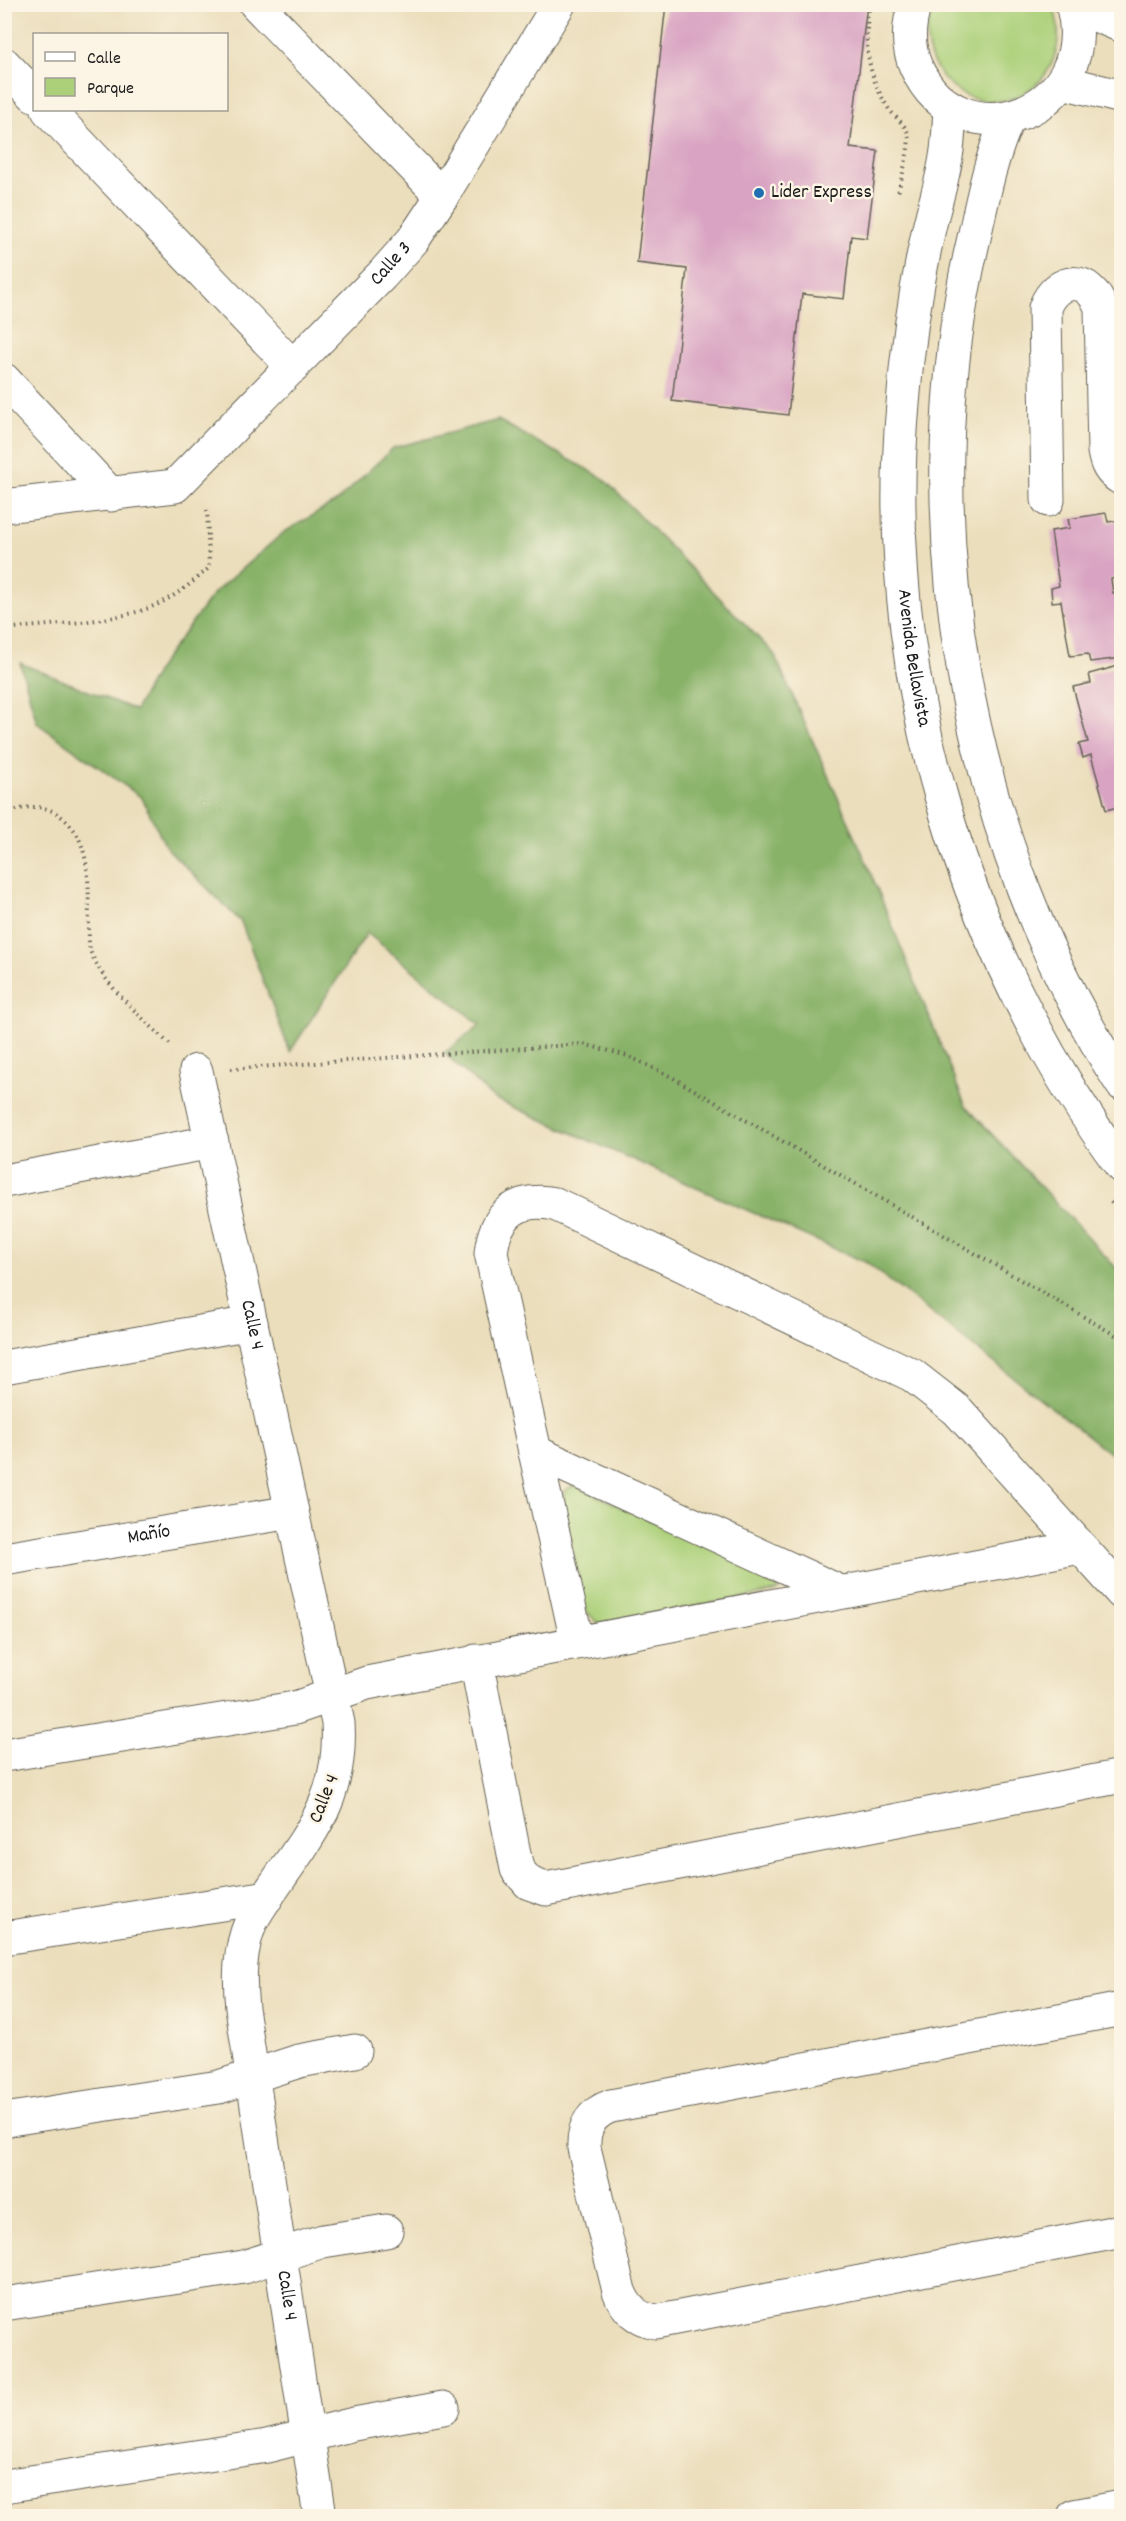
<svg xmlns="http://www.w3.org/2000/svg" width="1126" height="2521" font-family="Dekko,sans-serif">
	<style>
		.green { fill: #acd079; stroke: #64764a; stroke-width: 1.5 }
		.forest { fill: #89b269; stroke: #526742; stroke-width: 1.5 }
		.building { fill: #d9a4c3 }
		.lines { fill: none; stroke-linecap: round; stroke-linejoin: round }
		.minor-casing { stroke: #646054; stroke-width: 35 }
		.path { stroke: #646054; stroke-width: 4; stroke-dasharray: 1.5 4.5; stroke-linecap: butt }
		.minor { stroke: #fff; stroke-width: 33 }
		.poi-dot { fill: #1f6fb2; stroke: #fcf5e5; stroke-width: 2 }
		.labels { text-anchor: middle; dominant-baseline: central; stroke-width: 5; stroke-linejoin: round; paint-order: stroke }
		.poi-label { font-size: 20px; fill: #1c1c1c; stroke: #fcf5e5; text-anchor: start }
		.street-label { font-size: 20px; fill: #1c1c1c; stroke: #fcf5e5 }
	</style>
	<rect width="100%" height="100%" fill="#fcf5e5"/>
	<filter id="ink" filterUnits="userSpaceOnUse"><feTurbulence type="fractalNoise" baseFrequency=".0167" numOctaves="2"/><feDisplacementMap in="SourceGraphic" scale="12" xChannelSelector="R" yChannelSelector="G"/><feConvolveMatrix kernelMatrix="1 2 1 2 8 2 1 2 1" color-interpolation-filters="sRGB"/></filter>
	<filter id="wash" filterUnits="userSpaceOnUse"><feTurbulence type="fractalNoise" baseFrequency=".008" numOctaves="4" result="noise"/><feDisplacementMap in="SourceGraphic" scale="24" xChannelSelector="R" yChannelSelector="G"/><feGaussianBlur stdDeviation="1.35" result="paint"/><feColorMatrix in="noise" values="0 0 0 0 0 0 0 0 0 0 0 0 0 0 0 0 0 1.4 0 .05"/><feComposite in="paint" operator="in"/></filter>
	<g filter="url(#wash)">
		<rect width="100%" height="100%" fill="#ebdebc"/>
		<g class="green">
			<path d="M 934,5 L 1053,5 C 1083,93 972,139 933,62 C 924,43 926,23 934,5 Z"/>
			<path d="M 574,1485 L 776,1578 L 779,1584 L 778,1591 L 599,1624 L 585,1610 L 562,1501 L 565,1491 Z"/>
		</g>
		<path class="forest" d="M 498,420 L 603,478 L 774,654 L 866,861 L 965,1105 L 1121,1273 L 1121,1462 L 867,1263 L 493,1098 L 444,1053 L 480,1025 L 367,933 L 290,1052 L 241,922 L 166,847 L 142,798 L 37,723 L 20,663 L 135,710 L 161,664 L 214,593 L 284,532 L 336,502 L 393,448 Z"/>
		<g id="blocks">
			<g class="building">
				<path d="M 666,4 L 867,4 L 850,148 L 878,151 L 867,238 L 851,236 L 844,299 L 802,294 L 788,415 L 672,401 L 687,269 L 637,263 Z"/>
				<path d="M 1106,513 L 1108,522 L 1122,520 L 1122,577 L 1111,579 L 1113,593 L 1122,592 L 1122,658 L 1090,662 L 1088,654 L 1070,656 L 1061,601 L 1052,602 L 1051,588 L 1059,586 L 1051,531 L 1070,528 L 1068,519 Z"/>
				<path d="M 1122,665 L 1122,806 L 1106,810 L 1091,755 L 1083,758 L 1079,744 L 1088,742 L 1073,687 L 1091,683 L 1089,674 Z"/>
			</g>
		</g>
	</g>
	<g filter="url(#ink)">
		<use href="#blocks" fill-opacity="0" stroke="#646054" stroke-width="1.5"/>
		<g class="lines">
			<defs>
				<g id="minor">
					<path d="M 256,4 L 442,196"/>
					<path d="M 915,4 C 908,25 907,47 916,67 C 960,165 1103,111 1072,4"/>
					<path d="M 1072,5 L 1122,26"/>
					<path d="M 4,64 L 34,95"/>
					<path d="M 1063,82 L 1122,97"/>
					<path id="s1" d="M 950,107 C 949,123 949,140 946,157 C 942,184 932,211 927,238 C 915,293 907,349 903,404 C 879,675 962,948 1122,1167"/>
					<path d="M 48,110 L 293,367"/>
					<path d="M 1009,117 C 991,155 983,197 974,238 C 907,517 966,843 1122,1084"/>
					<path d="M 4,380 L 111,495"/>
					<path d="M 1048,500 L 1045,308 C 1057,276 1090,275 1101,308 L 1104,451 C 1106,464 1110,472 1122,479"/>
					<path id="s2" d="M 4,506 L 175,486 L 382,275 L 413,240 L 442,196 L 559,4"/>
					<path id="s3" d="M 196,1071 L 338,1723 C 342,1789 318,1824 281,1876 C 271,1891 259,1906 251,1922 C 239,1950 239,1979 242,2008 L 320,2516"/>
					<path d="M 4,1181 L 212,1142"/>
					<path d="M 4,1367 L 251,1323"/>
					<path d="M 535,1452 L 838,1591"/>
					<path id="s4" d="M 4,1559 L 292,1512"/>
					<path d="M 577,1641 L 491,1253 C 495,1215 517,1196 555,1204 L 912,1375 L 957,1410 L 1122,1593"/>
					<path d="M 476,1661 L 517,1869 L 529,1883 L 546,1889 L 1122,1776"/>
					<path d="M 4,1755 L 295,1708 L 367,1683 L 1080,1547"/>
					<path d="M 4,1938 L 267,1897"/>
					<path d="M 1122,2009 L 611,2106 C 591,2113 583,2127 584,2148 L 619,2291 C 626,2309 636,2318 655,2322 L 1122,2231"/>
					<path d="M 4,2120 L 219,2087 L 299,2061 L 355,2051"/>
					<path d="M 4,2304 L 244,2267 L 323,2241 L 386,2231"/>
					<path d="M 4,2486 L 267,2446 L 354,2424 L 443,2408"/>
					<path d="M 1074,2516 L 1122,2507"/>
				</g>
			</defs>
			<use href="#minor" class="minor-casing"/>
			<g class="path">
				<path d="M 870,4 C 863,41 867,74 887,106 C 892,115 903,122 907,131 C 913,143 900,180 898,194"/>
				<path d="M 4,629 C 49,624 116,623 156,605 C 176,596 192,583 209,568 L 207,506"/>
				<path d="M 4,814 C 27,806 43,802 63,818 C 93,842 88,891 89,925 C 89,934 88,944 91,953 C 106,989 144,1018 171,1046"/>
				<path d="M 231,1069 L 583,1044 L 628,1056 L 672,1077 L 1122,1339"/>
				<path d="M 1111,1202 L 1122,1216"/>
			</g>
			<use href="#minor" class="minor"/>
		</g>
	</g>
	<circle class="poi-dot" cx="759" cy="193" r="6"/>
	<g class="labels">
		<g class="poi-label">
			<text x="771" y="193">Lider Express</text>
		</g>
		<g class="street-label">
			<text stroke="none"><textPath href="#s2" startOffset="482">Calle 3</textPath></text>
			<text stroke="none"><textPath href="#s1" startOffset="556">Avenida Bellavista</textPath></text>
			<text stroke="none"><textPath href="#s3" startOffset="260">Calle 4</textPath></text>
			<text stroke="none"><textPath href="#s4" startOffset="147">Mañío</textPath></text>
			<text transform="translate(325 1799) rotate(-68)">Calle 4</text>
			<text stroke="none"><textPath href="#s3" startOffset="1268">Calle 4</textPath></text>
		</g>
	</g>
	<rect width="1126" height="2521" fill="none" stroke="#fcf5e5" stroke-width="24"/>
	<rect x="33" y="33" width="195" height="78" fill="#fcf5e5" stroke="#a29e95" stroke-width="1.5"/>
	<rect x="45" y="52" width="30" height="9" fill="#ffffff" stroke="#a29e95" stroke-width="1.5"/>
	<text x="87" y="63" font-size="18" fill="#1c1c1c">Calle</text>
	<rect x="45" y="78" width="30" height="18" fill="#acd079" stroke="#a29e95" stroke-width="1.5"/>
	<text x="87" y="93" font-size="18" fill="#1c1c1c">Parque</text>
</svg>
